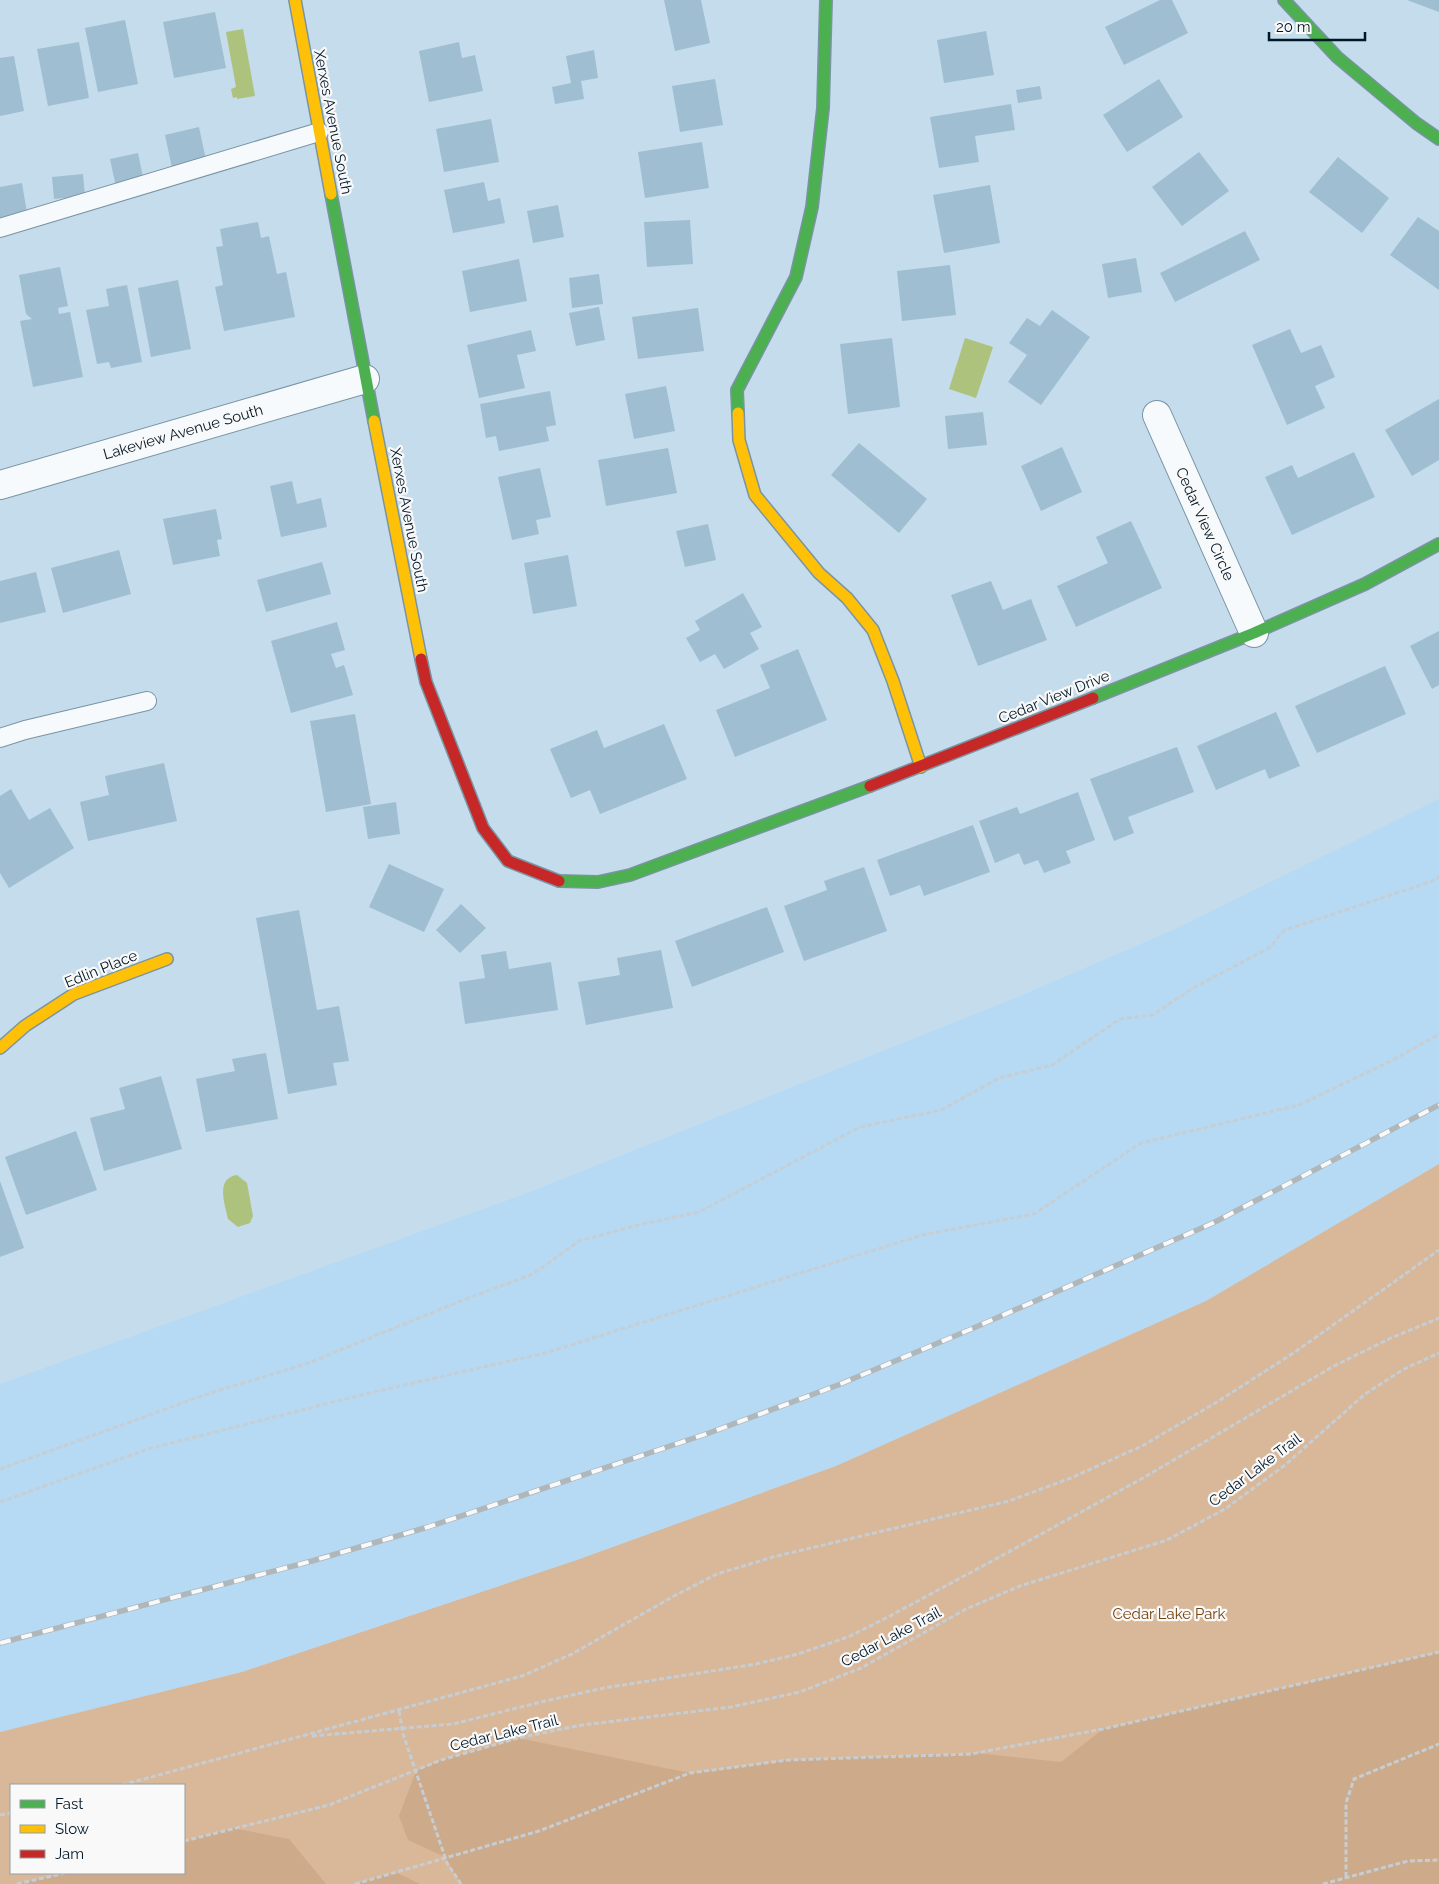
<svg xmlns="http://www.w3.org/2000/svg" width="1439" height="1884" font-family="Raleway,sans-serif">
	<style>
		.built { fill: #b6daf3 }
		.green { fill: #d9b799; fill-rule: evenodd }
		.forest { fill: #cdaa8a }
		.water { fill: #adc27d }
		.building { fill: #9fbed2 }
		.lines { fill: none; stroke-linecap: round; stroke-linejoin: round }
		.lane-casing { stroke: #7a94a3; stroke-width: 20 }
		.street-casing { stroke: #7a94a3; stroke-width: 30 }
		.fast-casing { stroke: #7a94a3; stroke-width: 14 }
		.slow-casing { stroke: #7a94a3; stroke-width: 14 }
		.jam-casing { stroke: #7a94a3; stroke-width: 14 }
		.path { stroke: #c6ced3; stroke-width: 3; stroke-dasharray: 5 2.5; stroke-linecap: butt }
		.lane { stroke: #f6fafc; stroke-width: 18 }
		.street { stroke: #f6fafc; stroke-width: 28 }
		.fast { stroke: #4caf50; stroke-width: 11 }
		.slow { stroke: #ffc107; stroke-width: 11 }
		.jam { stroke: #c62828; stroke-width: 11 }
		.rail-casing { stroke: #b0b7bb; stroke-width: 5.5 }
		.rail { stroke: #f9f9f9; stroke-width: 4; stroke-dasharray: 11; stroke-linecap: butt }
		.labels { text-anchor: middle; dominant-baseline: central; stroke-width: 4.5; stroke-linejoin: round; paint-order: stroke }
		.street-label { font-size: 15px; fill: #001728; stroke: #f9f9f9 }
		.park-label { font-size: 15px; fill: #78420b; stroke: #f9f9f9 }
	</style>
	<rect width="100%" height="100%" fill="#c5dcec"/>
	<path class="built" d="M 1439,799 L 1439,1164 L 1206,1301 L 836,1466 L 577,1560 L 242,1672 L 0,1732 L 0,1384 L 527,1193 L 1015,998 L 1173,930 Z"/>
	<path class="green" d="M 1439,1164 L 1439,1884 L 0,1884 L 0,1732 L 242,1672 L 577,1560 L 836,1466 L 1206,1301 ZM 11,1785 L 184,1785 L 184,1873 L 11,1873 Z"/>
	<g class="forest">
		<path d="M 1439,1652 L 1439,1884 L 461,1884 L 445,1857 L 408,1840 L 399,1816 L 416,1771 L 441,1760 L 518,1738 L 690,1773 L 788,1760 L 977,1753 L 1061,1762 L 1103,1729 Z"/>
		<path d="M 233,1828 L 289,1839 L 326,1884 L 17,1884 L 65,1873 L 184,1873 L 184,1841 Z"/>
		<path d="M 395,1872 L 420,1884 L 355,1884 Z"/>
	</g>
	<g class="water">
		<path d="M 243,29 L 255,96 L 237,99 L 237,97 L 233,98 L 231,89 L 236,87 L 226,32 Z"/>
		<path d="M 965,338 L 993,347 L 976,398 L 949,389 Z"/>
		<path d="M 237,1175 L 247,1183 L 253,1216 L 250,1223 L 238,1227 L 228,1219 C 225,1204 215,1178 237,1175 Z"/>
	</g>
	<g class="building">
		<path d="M 664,0 L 701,0 L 710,43 L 675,51 Z"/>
		<path d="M 1160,0 L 1172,0 L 1188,33 L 1124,65 L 1105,27 Z"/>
		<path d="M 1407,0 L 1439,0 L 1439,12 Z"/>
		<path d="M 215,12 L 226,68 L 174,78 L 163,22 Z"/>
		<path d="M 125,20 L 138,84 L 98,92 L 85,28 Z"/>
		<path d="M 986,31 L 994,75 L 944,83 L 937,40 Z"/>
		<path d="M 79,42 L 89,98 L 48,106 L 37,49 Z"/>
		<path d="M 459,42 L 462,58 L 475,55 L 483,91 L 429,102 L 419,51 Z"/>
		<path d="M 594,50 L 598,78 L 581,81 L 584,99 L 555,104 L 552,87 L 571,83 L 566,56 Z"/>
		<path d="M 14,56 L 24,111 L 0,116 L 0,58 Z"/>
		<path d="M 715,79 L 723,125 L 680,132 L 672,86 Z"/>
		<path d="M 1159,79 L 1183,117 L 1127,152 L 1103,115 Z"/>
		<path d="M 1040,86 L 1042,99 L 1018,103 L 1016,90 Z"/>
		<path d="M 1011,104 L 1015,130 L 975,136 L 979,162 L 939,168 L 930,117 Z"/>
		<path d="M 491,119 L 499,162 L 444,172 L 436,129 Z"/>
		<path d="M 199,127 L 206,160 L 172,168 L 165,135 Z"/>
		<path d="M 702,142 L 709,188 L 645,198 L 638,152 Z"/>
		<path d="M 1199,152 L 1229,191 L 1182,226 L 1152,187 Z"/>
		<path d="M 138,153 L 144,182 L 116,187 L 110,159 Z"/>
		<path d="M 1338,157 L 1389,198 L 1362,233 L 1309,192 Z"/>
		<path d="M 83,174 L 85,196 L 54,199 L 52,177 Z"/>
		<path d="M 484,182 L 488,201 L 500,198 L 505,223 L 453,233 L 444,190 Z"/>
		<path d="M 22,183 L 27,213 L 0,218 L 0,187 Z"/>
		<path d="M 990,185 L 1000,243 L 944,253 L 933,195 Z"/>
		<path d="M 558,205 L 564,237 L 533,243 L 527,211 Z"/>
		<path d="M 1418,217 L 1439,231 L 1439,290 L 1390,255 Z"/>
		<path d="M 690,220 L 693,264 L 647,267 L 644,222 Z"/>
		<path d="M 258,222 L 261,238 L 269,236 L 277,274 L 286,272 L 295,317 L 224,331 L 215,287 L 223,285 L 216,247 L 223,246 L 220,229 Z"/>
		<path d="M 1245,231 L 1260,260 L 1175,302 L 1160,273 Z"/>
		<path d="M 1136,258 L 1142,292 L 1108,298 L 1102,264 Z"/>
		<path d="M 519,259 L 527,301 L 470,312 L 462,271 Z"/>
		<path d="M 950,265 L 956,315 L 902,321 L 897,271 Z"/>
		<path d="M 60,267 L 68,306 L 58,308 L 59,314 L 70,312 L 83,377 L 33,387 L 20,321 L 32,319 L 26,314 L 19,275 Z"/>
		<path d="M 599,274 L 603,304 L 572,308 L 569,278 Z"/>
		<path d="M 178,280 L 191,349 L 151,357 L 138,288 Z"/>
		<path d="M 127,285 L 142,362 L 111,368 L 109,362 L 97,364 L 86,310 L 109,306 L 106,289 Z"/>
		<path d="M 599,307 L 605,340 L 576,346 L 569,313 Z"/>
		<path d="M 698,308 L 704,351 L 638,359 L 632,317 Z"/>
		<path d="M 1052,310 L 1090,337 L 1041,405 L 1008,382 L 1027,355 L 1009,343 L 1027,318 L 1040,326 Z"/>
		<path d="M 1290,329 L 1301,353 L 1321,345 L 1335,377 L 1315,386 L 1325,408 L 1287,425 L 1252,345 Z"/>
		<path d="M 531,330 L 536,351 L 517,355 L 525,388 L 479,398 L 467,345 Z"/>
		<path d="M 892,338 L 900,407 L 848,414 L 840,344 Z"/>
		<path d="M 666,386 L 675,431 L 634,439 L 625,394 Z"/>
		<path d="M 550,391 L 556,425 L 546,427 L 549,441 L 499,451 L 496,436 L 486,438 L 480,404 Z"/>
		<path d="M 1439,399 L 1439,460 L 1412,476 L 1385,430 Z"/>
		<path d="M 983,412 L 987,445 L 948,449 L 945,416 Z"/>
		<path d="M 859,443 L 927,499 L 899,533 L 831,475 Z"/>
		<path d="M 1062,447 L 1082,492 L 1041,511 L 1021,466 Z"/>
		<path d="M 668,448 L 677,493 L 606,506 L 598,460 Z"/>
		<path d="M 1354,452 L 1375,497 L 1292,535 L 1265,477 L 1292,465 L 1298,478 Z"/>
		<path d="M 540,468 L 551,517 L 536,520 L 539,534 L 512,540 L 498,477 Z"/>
		<path d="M 292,481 L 297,504 L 321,498 L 327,527 L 281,537 L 270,486 Z"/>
		<path d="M 216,509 L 222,539 L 217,540 L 220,556 L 173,565 L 163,519 Z"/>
		<path d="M 1131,521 L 1162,588 L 1076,627 L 1057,586 L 1108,563 L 1096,537 Z"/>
		<path d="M 708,524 L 716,560 L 685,567 L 676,531 Z"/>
		<path d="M 119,550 L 131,594 L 63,613 L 51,568 Z"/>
		<path d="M 568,555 L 577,606 L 533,614 L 524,563 Z"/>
		<path d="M 322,562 L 331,594 L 266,612 L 257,580 Z"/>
		<path d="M 36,572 L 46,612 L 0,623 L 0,581 Z"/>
		<path d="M 991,581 L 1003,610 L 1031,599 L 1047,640 L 978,666 L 951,595 Z"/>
		<path d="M 743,593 L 762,627 L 750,633 L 759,649 L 724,669 L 715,654 L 700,662 L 686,638 L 700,630 L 695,621 Z"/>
		<path d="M 337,622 L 345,650 L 331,654 L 336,668 L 344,665 L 353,695 L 291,713 L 271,641 Z"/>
		<path d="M 1439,631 L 1439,685 L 1432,689 L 1410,646 Z"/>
		<path d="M 798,649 L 827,720 L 735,757 L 716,710 L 770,688 L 760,665 Z"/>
		<path d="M 1385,666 L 1406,714 L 1317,753 L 1295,706 Z"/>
		<path d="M 1276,712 L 1300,766 L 1269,779 L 1265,769 L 1216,790 L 1197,746 Z"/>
		<path d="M 355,714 L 371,804 L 326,812 L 310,721 Z"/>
		<path d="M 664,724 L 687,779 L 600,814 L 590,790 L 571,798 L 550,749 L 597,730 L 604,748 Z"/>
		<path d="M 1177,747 L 1194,792 L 1128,817 L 1134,833 L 1114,841 L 1090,779 Z"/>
		<path d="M 164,763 L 177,821 L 88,841 L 80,802 L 109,795 L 105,776 Z"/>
		<path d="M 11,789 L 29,820 L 50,808 L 74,848 L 9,888 L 0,873 L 0,796 Z"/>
		<path d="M 1078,792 L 1095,840 L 1066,851 L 1071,863 L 1044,873 L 1038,860 L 1024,865 L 1019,853 L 995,863 L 979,821 L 1017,807 L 1020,814 Z"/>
		<path d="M 396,802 L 400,834 L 368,839 L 363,807 Z"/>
		<path d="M 973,825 L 990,872 L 924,896 L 920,885 L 890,896 L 877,860 Z"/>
		<path d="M 389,864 L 444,889 L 424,932 L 369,907 Z"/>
		<path d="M 864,867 L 887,931 L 804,961 L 784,906 L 827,890 L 824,881 Z"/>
		<path d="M 461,904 L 486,928 L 460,953 L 436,930 Z"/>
		<path d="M 767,907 L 784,952 L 692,987 L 675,941 Z"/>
		<path d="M 299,910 L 317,1010 L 339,1006 L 349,1061 L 333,1063 L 337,1085 L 288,1094 L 256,918 Z"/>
		<path d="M 661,950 L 673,1008 L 586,1025 L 578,982 L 620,975 L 617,958 Z"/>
		<path d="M 506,951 L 509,969 L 551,962 L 558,1010 L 465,1024 L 459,982 L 485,978 L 481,955 Z"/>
		<path d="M 266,1053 L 278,1119 L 206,1132 L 196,1079 L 235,1071 L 232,1059 Z"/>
		<path d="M 161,1076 L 182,1149 L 104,1171 L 90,1118 L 125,1109 L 119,1088 Z"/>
		<path d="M 76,1131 L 97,1190 L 26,1215 L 5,1157 Z"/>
		<path d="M 0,1181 L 24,1248 L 0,1257 Z"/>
	</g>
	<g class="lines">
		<defs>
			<g id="lane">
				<path d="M 0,228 L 319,132"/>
				<path d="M 0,738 L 25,730 L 147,701"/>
			</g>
			<g id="street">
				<path d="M 1157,415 L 1254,633"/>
				<path d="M 0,485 L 365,379"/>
			</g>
			<g id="fast">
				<path d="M 1284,0 L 1337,57 L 1416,123 L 1439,139"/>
				<path d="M 331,194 L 374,421"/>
				<path d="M 738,413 L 737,390 L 796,277 L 812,207 L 823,108 L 826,0"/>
				<path d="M 1093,698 L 1254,633 L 1365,584 L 1439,544"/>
				<path d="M 559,881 L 598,882 L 630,875 L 870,786"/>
			</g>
			<g id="slow">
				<path d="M 295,0 L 331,194"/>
				<path d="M 738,413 L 739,440 L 755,495 L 819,573 L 847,598 L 873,630 L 893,681 L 921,767"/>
				<path d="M 374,421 L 421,659"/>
				<path d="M 0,1048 L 25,1026 L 74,994 L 167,959"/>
			</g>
			<g id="jam">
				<path d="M 421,659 L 426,682 L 483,828 L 508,861 L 559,881"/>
				<path d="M 870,786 L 1093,698"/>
			</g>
		</defs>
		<use href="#lane" class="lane-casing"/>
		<use href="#street" class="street-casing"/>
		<use href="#fast" class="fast-casing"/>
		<use href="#slow" class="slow-casing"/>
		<use href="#jam" class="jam-casing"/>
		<g class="path">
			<path d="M 0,1469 L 213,1392 L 306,1364 L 458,1302 L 533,1274 L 579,1241 L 638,1225 L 699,1212 L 860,1127 L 941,1110 L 999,1078 L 1052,1065 L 1120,1019 L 1153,1015 L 1193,988 L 1269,948 L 1285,930 L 1430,882 L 1439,877"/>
			<path d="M 0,1502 L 148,1449 L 365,1394 L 545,1353 L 922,1235 L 1034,1214 L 1141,1143 L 1299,1105 L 1393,1060 L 1439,1034"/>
			<path d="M 399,1711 L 403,1734 L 447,1863 L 461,1884"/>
			<path d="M 312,1736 L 453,1724 L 545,1701 L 604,1688 L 756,1664 L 798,1654 L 848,1637 L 888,1617 L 1003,1555 L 1143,1478 L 1334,1366 L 1391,1338 L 1439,1318"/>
			<path d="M 122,1785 L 522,1676 L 572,1654 L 674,1596 L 717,1574 L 773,1557 L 1009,1501 L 1071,1478 L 1142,1446 L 1217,1402 L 1295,1352 L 1439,1250"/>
			<path d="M 0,1815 L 11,1813"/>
			<path d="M 184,1841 L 329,1805 L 441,1760 L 518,1738 L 582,1725 L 731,1707 L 800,1692 L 861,1668 L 966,1609 L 1020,1586 L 1167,1540 L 1225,1509 L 1285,1465 L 1365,1394 L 1404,1369 L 1439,1353"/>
			<path d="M 1346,1877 L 1346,1803 L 1354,1779 L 1439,1744"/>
			<path d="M 17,1884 L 65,1873"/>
			<path d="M 355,1884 L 539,1831 L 690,1773 L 788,1760 L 971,1754 L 1103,1729 L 1439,1652"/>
			<path d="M 1323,1884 L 1408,1861 L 1439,1860"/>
		</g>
		<use href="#lane" class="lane"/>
		<use href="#street" class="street"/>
		<use href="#fast" class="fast"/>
		<use href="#slow" class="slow"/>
		<use href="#jam" class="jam"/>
		<defs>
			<path id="rail" d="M 0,1643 L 312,1561 L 428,1527 L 709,1433 L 838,1385 L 969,1330 L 1213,1223 L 1439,1105"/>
		</defs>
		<use href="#rail" class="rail-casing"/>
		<use href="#rail" class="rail"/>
	</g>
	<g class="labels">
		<g class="street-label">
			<text transform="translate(333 122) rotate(79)">Xerxes Avenue South</text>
			<text transform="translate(183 432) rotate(-16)">Lakeview Avenue South</text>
			<text transform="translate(409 520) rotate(79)">Xerxes Avenue South</text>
			<text transform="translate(1205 524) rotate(66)">Cedar View Circle</text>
			<text transform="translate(1054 697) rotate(-22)">Cedar View Drive</text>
			<text transform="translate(101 969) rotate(-22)">Edlin Place</text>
			<text transform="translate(1255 1470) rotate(-37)">Cedar Lake Trail</text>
			<text transform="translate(891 1637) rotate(-28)">Cedar Lake Trail</text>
			<text transform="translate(504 1733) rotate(-14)">Cedar Lake Trail</text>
		</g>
		<g class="park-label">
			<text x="1169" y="1614">Cedar Lake Park</text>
		</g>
	</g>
	<rect x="10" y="1784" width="175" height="90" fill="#f9f9f9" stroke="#959fa5"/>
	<rect x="20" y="1800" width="25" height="8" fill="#4caf50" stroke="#959fa5"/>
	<text x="55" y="1809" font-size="15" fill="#001728">Fast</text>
	<rect x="20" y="1825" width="25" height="8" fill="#ffc107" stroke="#959fa5"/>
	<text x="55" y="1834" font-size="15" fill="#001728">Slow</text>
	<rect x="20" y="1850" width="25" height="8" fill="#c62828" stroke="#959fa5"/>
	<text x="55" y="1859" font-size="15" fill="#001728">Jam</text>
	<path d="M1269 32v8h96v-8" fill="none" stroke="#001728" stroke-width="2.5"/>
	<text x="1276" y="32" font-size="15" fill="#001728" stroke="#f9f9f9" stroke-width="4" paint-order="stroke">20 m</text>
</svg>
